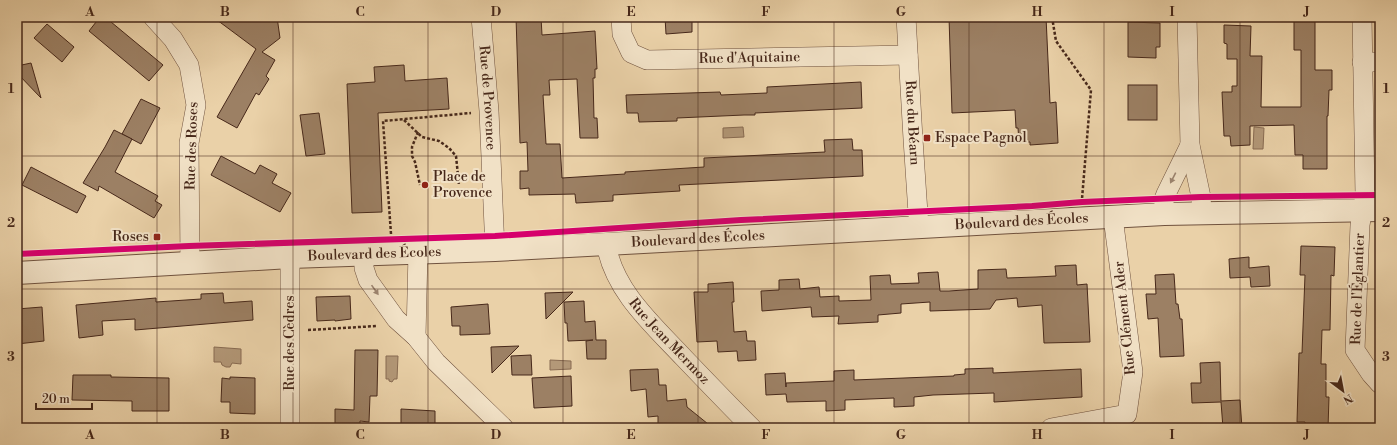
<svg xmlns="http://www.w3.org/2000/svg" width="1397" height="445" font-family="'Libre Bodoni',serif">
	<style>
		.water { fill: #b39878; stroke: #886b52 }
		.building { fill: #9c8064; stroke: #47281a }
		.lines { fill: none; stroke-linecap: round; stroke-linejoin: round }
		.minor-casing { stroke: #70523e; stroke-width: 20 }
		.tertiary-casing { stroke: #70523e; stroke-width: 24 }
		.path { stroke: #47281a; stroke-width: 2.5; stroke-dasharray: 3 2; stroke-linecap: butt }
		.minor { stroke: #f1e1c6; stroke-width: 19 }
		.tertiary { stroke: #f1e1c6; stroke-width: 22 }
		.cycleway-casing { stroke: #f1e1c6; stroke-width: 8 }
		.cycleway { stroke: #d6006c; stroke-width: 6 }
		.oneway { fill: #9c8470 }
		.grid { fill: none; stroke: #47281a; stroke-width: 1; stroke-opacity: 0.55 }
		.poi-dot { fill: #8f2418; stroke: #f1e1c6; stroke-width: 1.5 }
		.labels { text-anchor: middle; dominant-baseline: central; stroke-width: 4; stroke-linejoin: round; paint-order: stroke }
		.street-label { font-size: 14px; fill: #47281a; stroke: #f1e1c6 }
		.poi-label { font-size: 14px; fill: #47281a; stroke: #f1e1c6; text-anchor: start }
		.neatline { fill: none; stroke: #47281a; stroke-width: 1.5 }
		.grid-label { font-size: 13px; text-anchor: middle; font-weight: bold; fill: #47281a }
	</style>
	<rect width="100%" height="100%" fill="#ead1a8"/>
	<filter id="stains"><feTurbulence type="fractalNoise" baseFrequency=".005" numOctaves="4"/><feColorMatrix values="0 0 0 0 .2 0 0 0 0 .09 0 0 0 0 .02 0 0 0 .5 -.17"/></filter>
	<radialGradient id="worn" r=".72"><stop offset=".6" stop-color="#630" stop-opacity="0"/><stop offset="1" stop-color="#630" stop-opacity=".3"/></radialGradient>
	<g class="water">
		<path d="M 743,127 L 744,137 L 723,138 L 723,128 Z"/>
		<path d="M 1254,127 L 1264,128 L 1263,149 L 1253,149 Z"/>
		<path d="M 214,347 L 241,349 L 241,364 L 232,363 L 230,367 L 226,367 L 222,365 L 221,362 L 214,362 Z"/>
		<path d="M 386,356 L 398,356 L 397,379 L 394,379 L 392,382 L 389,381 L 389,379 L 386,379 Z"/>
		<path d="M 550,360 L 571,361 L 571,369 L 550,370 Z"/>
	</g>
	<g class="building">
		<path d="M 100,17 L 105,17 L 163,65 L 149,81 L 89,31 Z"/>
		<path d="M 213,17 L 277,17 L 280,38 L 262,52 L 275,60 L 266,76 L 269,79 L 259,95 L 256,93 L 237,128 L 217,117 L 256,49 Z"/>
		<path d="M 516,17 L 541,17 L 542,35 L 595,31 L 597,69 L 595,69 L 595,78 L 593,78 L 594,118 L 597,118 L 598,138 L 580,138 L 577,79 L 549,80 L 550,95 L 543,95 L 546,144 L 560,144 L 562,178 L 625,174 L 625,172 L 704,167 L 704,158 L 825,152 L 824,140 L 852,139 L 853,150 L 862,150 L 863,176 L 679,185 L 680,191 L 613,195 L 613,201 L 576,203 L 575,194 L 529,195 L 529,188 L 520,189 L 520,171 L 528,171 L 527,142 L 520,143 Z"/>
		<path d="M 665,17 L 692,17 L 692,32 L 666,34 Z"/>
		<path d="M 949,17 L 1046,17 L 1050,103 L 1056,102 L 1058,143 L 1030,145 L 1030,142 L 1019,142 L 1018,128 L 1016,128 L 1015,110 L 952,113 Z"/>
		<path d="M 1294,17 L 1315,17 L 1315,70 L 1332,70 L 1332,90 L 1329,90 L 1328,116 L 1327,116 L 1327,169 L 1303,169 L 1303,155 L 1295,155 L 1294,125 L 1250,126 L 1250,145 L 1231,146 L 1230,136 L 1224,136 L 1222,92 L 1232,92 L 1232,86 L 1237,86 L 1237,59 L 1227,59 L 1227,44 L 1224,43 L 1224,25 L 1251,26 L 1250,56 L 1262,56 L 1261,107 L 1301,107 L 1301,50 L 1294,50 Z"/>
		<path d="M 1128,22 L 1160,23 L 1160,47 L 1156,47 L 1156,58 L 1128,57 Z"/>
		<path d="M 47,24 L 74,47 L 62,62 L 34,38 Z"/>
		<path d="M 31,63 L 41,98 L 17,73 L 17,66 Z"/>
		<path d="M 404,65 L 405,81 L 447,78 L 449,109 L 378,113 L 382,212 L 352,213 L 347,84 L 375,82 L 374,67 Z"/>
		<path d="M 861,82 L 862,108 L 755,113 L 755,115 L 744,115 L 677,118 L 677,121 L 639,122 L 638,113 L 627,113 L 626,95 L 720,92 L 721,95 L 767,93 L 767,87 Z"/>
		<rect x="1128" y="85" width="29" height="35"/>
		<path d="M 141,99 L 160,108 L 141,144 L 122,134 Z"/>
		<path d="M 319,113 L 325,154 L 306,156 L 300,115 Z"/>
		<path d="M 114,130 L 132,139 L 115,172 L 158,196 L 155,201 L 162,205 L 154,218 L 99,186 L 98,191 L 83,183 L 105,147 Z"/>
		<path d="M 221,156 L 255,174 L 260,165 L 277,174 L 272,183 L 291,193 L 280,212 L 211,175 Z"/>
		<path d="M 31,167 L 86,196 L 77,213 L 22,185 Z"/>
		<path d="M 1301,246 L 1335,247 L 1334,276 L 1331,275 L 1330,330 L 1322,330 L 1321,364 L 1326,364 L 1326,397 L 1329,397 L 1328,428 L 1305,428 L 1305,422 L 1297,422 L 1299,353 L 1302,353 L 1305,275 L 1300,275 Z"/>
		<path d="M 1249,257 L 1249,268 L 1269,266 L 1270,286 L 1251,287 L 1250,277 L 1230,278 L 1229,259 Z"/>
		<path d="M 1076,265 L 1077,285 L 1087,284 L 1090,342 L 1044,343 L 1042,305 L 1018,307 L 1017,298 L 996,300 L 990,309 L 930,311 L 930,302 L 901,304 L 901,313 L 878,315 L 878,322 L 838,324 L 839,316 L 812,317 L 811,307 L 762,311 L 761,291 L 779,290 L 779,280 L 799,279 L 800,289 L 819,287 L 820,297 L 839,296 L 839,301 L 871,300 L 870,276 L 890,275 L 891,284 L 919,283 L 918,273 L 938,272 L 940,291 L 949,291 L 978,289 L 978,270 L 1006,269 L 1007,278 L 1036,277 L 1056,276 L 1055,266 Z"/>
		<path d="M 1174,274 L 1176,304 L 1178,304 L 1180,319 L 1182,319 L 1184,356 L 1160,357 L 1158,318 L 1148,319 L 1146,294 L 1156,294 L 1155,275 Z"/>
		<path d="M 733,282 L 734,302 L 732,302 L 734,332 L 746,331 L 747,341 L 755,341 L 756,360 L 738,361 L 737,351 L 718,352 L 717,341 L 697,342 L 694,292 L 708,292 L 708,284 Z"/>
		<path d="M 573,292 L 546,319 L 545,293 Z"/>
		<path d="M 223,293 L 224,303 L 252,301 L 253,320 L 135,330 L 135,319 L 102,321 L 103,335 L 79,338 L 76,305 L 156,298 L 156,302 L 201,299 L 201,294 Z"/>
		<path d="M 350,296 L 351,319 L 335,321 L 335,320 L 317,321 L 316,297 Z"/>
		<path d="M 584,301 L 585,322 L 595,321 L 596,340 L 606,340 L 606,359 L 587,359 L 586,341 L 593,340 L 568,341 L 567,323 L 565,323 L 564,302 Z"/>
		<path d="M 488,304 L 490,334 L 460,335 L 460,326 L 452,326 L 451,307 Z"/>
		<path d="M 42,307 L 44,341 L 17,344 L 17,309 Z"/>
		<path d="M 519,346 L 492,373 L 491,347 Z"/>
		<path d="M 355,350 L 378,350 L 377,396 L 370,396 L 369,422 L 360,421 L 360,428 L 335,428 L 335,409 L 354,410 Z"/>
		<path d="M 531,355 L 532,375 L 512,375 L 511,356 Z"/>
		<path d="M 1220,362 L 1221,401 L 1240,400 L 1242,428 L 1223,428 L 1221,402 L 1192,403 L 1191,383 L 1201,383 L 1200,363 Z"/>
		<path d="M 993,368 L 993,373 L 1081,369 L 1082,397 L 994,402 L 994,393 L 933,395 L 914,397 L 914,406 L 894,407 L 894,398 L 845,400 L 845,410 L 826,411 L 826,401 L 787,402 L 786,394 L 766,395 L 765,374 L 785,373 L 786,387 L 786,383 L 834,381 L 834,371 L 854,370 L 854,380 L 954,376 L 954,375 L 965,374 L 965,369 Z"/>
		<path d="M 658,369 L 659,385 L 666,385 L 667,401 L 686,399 L 687,407 L 713,428 L 658,428 L 658,416 L 648,417 L 646,389 L 631,391 L 630,370 Z"/>
		<path d="M 73,375 L 111,375 L 111,377 L 169,378 L 169,411 L 132,411 L 132,401 L 72,400 Z"/>
		<path d="M 571,376 L 572,406 L 534,408 L 532,378 Z"/>
		<path d="M 230,377 L 255,378 L 255,414 L 230,413 L 230,402 L 221,402 L 222,378 L 230,379 Z"/>
		<path d="M 401,409 L 435,411 L 435,428 L 401,428 Z"/>
	</g>
	<g class="lines">
		<defs>
			<g id="minor">
				<path d="M 153,17 L 173,39 L 189,65 L 196,105 L 189,143 L 190,263"/>
				<path id="s1" d="M 481,17 L 489,111 L 495,250"/>
				<path id="s2" d="M 621,17 L 622,34 L 631,53 L 647,60 L 908,55"/>
				<path id="s3" d="M 906,17 L 913,139 L 919,228"/>
				<path d="M 1187,17 L 1190,145 L 1201,197 L 1202,213"/>
				<path d="M 1362,17 L 1365,195 L 1360,225 L 1355,350 L 1371,374 L 1380,384"/>
				<path d="M 1362,62 L 1380,62"/>
				<path d="M 1164,214 L 1164,199 L 1166,194 L 1190,145"/>
				<path id="s4" d="M 606,244 C 614,291 652,324 684,358 C 706,381 729,405 752,428"/>
				<path d="M 364,254 L 364,268 L 368,280 L 396,319 L 416,337 L 436,362 L 504,428"/>
				<path d="M 416,337 L 418,252"/>
				<path d="M 290,428 L 290,257"/>
				<path d="M 1051,428 L 1127,414 L 1133,372 L 1113,217"/>
			</g>
			<g id="tertiary">
				<path id="s5" d="M 17,273 L 290,257 L 495,250 L 1164,214 L 1380,210"/>
			</g>
		</defs>
		<use href="#minor" class="minor-casing"/>
		<use href="#tertiary" class="tertiary-casing"/>
		<g class="path">
			<path d="M 1052,17 L 1056,41 L 1091,90 L 1082,199"/>
			<path d="M 404,120 L 422,137 L 439,141 L 449,148 L 456,156 L 459,185"/>
			<path d="M 418,132 L 412,147 L 412,156 L 415,162 L 420,185"/>
			<path d="M 391,234 L 383,121 L 471,113"/>
			<path d="M 308,330 L 377,326"/>
		</g>
		<use href="#minor" class="minor"/>
		<use href="#tertiary" class="tertiary"/>
		<defs>
			<path id="cycleway" d="M 17,254 L 189,246 L 495,236 L 741,220 L 1032,206 L 1082,202 L 1201,197 L 1380,195"/>
		</defs>
		<use href="#cycleway" class="cycleway-casing"/>
		<use href="#cycleway" class="cycleway"/>
	</g>
	<defs><path id="oneway-solid" d="M-6-.8H1V-3.2L6.5 0L1 3.2V.8H-6Z"/></defs>
	<g class="oneway">
		<use href="#oneway-solid" transform="translate(1173 178) rotate(117)"/>
		<use href="#oneway-solid" transform="translate(375 290) rotate(55)"/>
	</g>
	<path class="grid" d="M 157,17 L 157,428M 293,17 L 293,428M 428,17 L 428,428M 563,17 L 563,428M 698,17 L 698,428M 834,17 L 834,428M 969,17 L 969,428M 1104,17 L 1104,428M 1240,17 L 1240,428M 17,156 L 1380,156M 17,289 L 1380,289"/>
	<g class="poi-dot">
		<rect x="923" y="134" width="8" height="8" rx="2"/>
		<circle cx="425" cy="185" r="4"/>
		<rect x="153" y="233" width="8" height="8" rx="2"/>
	</g>
	<g class="labels">
		<g class="street-label">
			<text stroke="none"><textPath href="#s2" startOffset="158">Rue d'Aquitaine</textPath></text>
			<text stroke="none"><textPath href="#s1" startOffset="81">Rue de Provence</textPath></text>
			<text stroke="none"><textPath href="#s3" startOffset="106">Rue du Béarn</textPath></text>
			<text transform="translate(192 146) rotate(-88)">Rue des Roses</text>
			<text stroke="none"><textPath href="#s5" startOffset="1006">Boulevard des Écoles</textPath></text>
			<text stroke="none"><textPath href="#s5" startOffset="682">Boulevard des Écoles</textPath></text>
			<text stroke="none"><textPath href="#s5" startOffset="358">Boulevard des Écoles</textPath></text>
			<text transform="translate(1358 289) rotate(-88)">Rue de l'Églantier</text>
			<text transform="translate(1125 318) rotate(-96)">Rue Clément Ader</text>
			<text stroke="none"><textPath href="#s4" startOffset="118">Rue Jean Mermoz</textPath></text>
			<text transform="translate(290 343) rotate(-90)">Rue des Cèdres</text>
		</g>
		<g class="poi-label">
			<text x="935" y="138">Espace Pagnol</text>
			<text x="433" y="177">Place de<tspan x="433" dy="16">Provence</tspan></text>
			<text x="149" y="237" text-anchor="end">Roses</text>
		</g>
	</g>
	<rect width="1397" height="445" fill="none" stroke="#ead1a8" stroke-width="44"/>
	<g transform="translate(1343 391) rotate(148)" stroke="#f1e1c6" stroke-width="3" paint-order="stroke">
	<path d="M0-3L7 15L0 10L-7 15Z" fill="#47281a"/>
	<text y="-6" font-size="11" font-weight="bold" text-anchor="middle" fill="#47281a">N</text>
	</g>
	<path d="M36 403v6h56v-6" fill="none" stroke="#47281a" stroke-width="2"/>
	<text x="42" y="403" font-size="12" fill="#47281a" stroke="#f1e1c6" stroke-width="3" paint-order="stroke">20 m</text>
	<rect x="22" y="22" width="1353" height="401" class="neatline"/>
	<g class="grid-label">
		<text x="90" y="16">A</text>
		<text x="225" y="16">B</text>
		<text x="360" y="16">C</text>
		<text x="496" y="16">D</text>
		<text x="631" y="16">E</text>
		<text x="766" y="16">F</text>
		<text x="901" y="16">G</text>
		<text x="1037" y="16">H</text>
		<text x="1172" y="16">I</text>
		<text x="1307" y="16">J</text>
		<text x="11" y="93">1</text>
		<text x="1386" y="93">1</text>
		<text x="11" y="227">2</text>
		<text x="1386" y="227">2</text>
		<text x="11" y="361">3</text>
		<text x="1386" y="361">3</text>
		<text x="90" y="439">A</text>
		<text x="225" y="439">B</text>
		<text x="360" y="439">C</text>
		<text x="496" y="439">D</text>
		<text x="631" y="439">E</text>
		<text x="766" y="439">F</text>
		<text x="901" y="439">G</text>
		<text x="1037" y="439">H</text>
		<text x="1172" y="439">I</text>
		<text x="1307" y="439">J</text>
	</g>
	<rect width="100%" height="100%" filter="url(#stains)"/>
	<rect width="100%" height="100%" fill="url(#worn)"/>
</svg>
